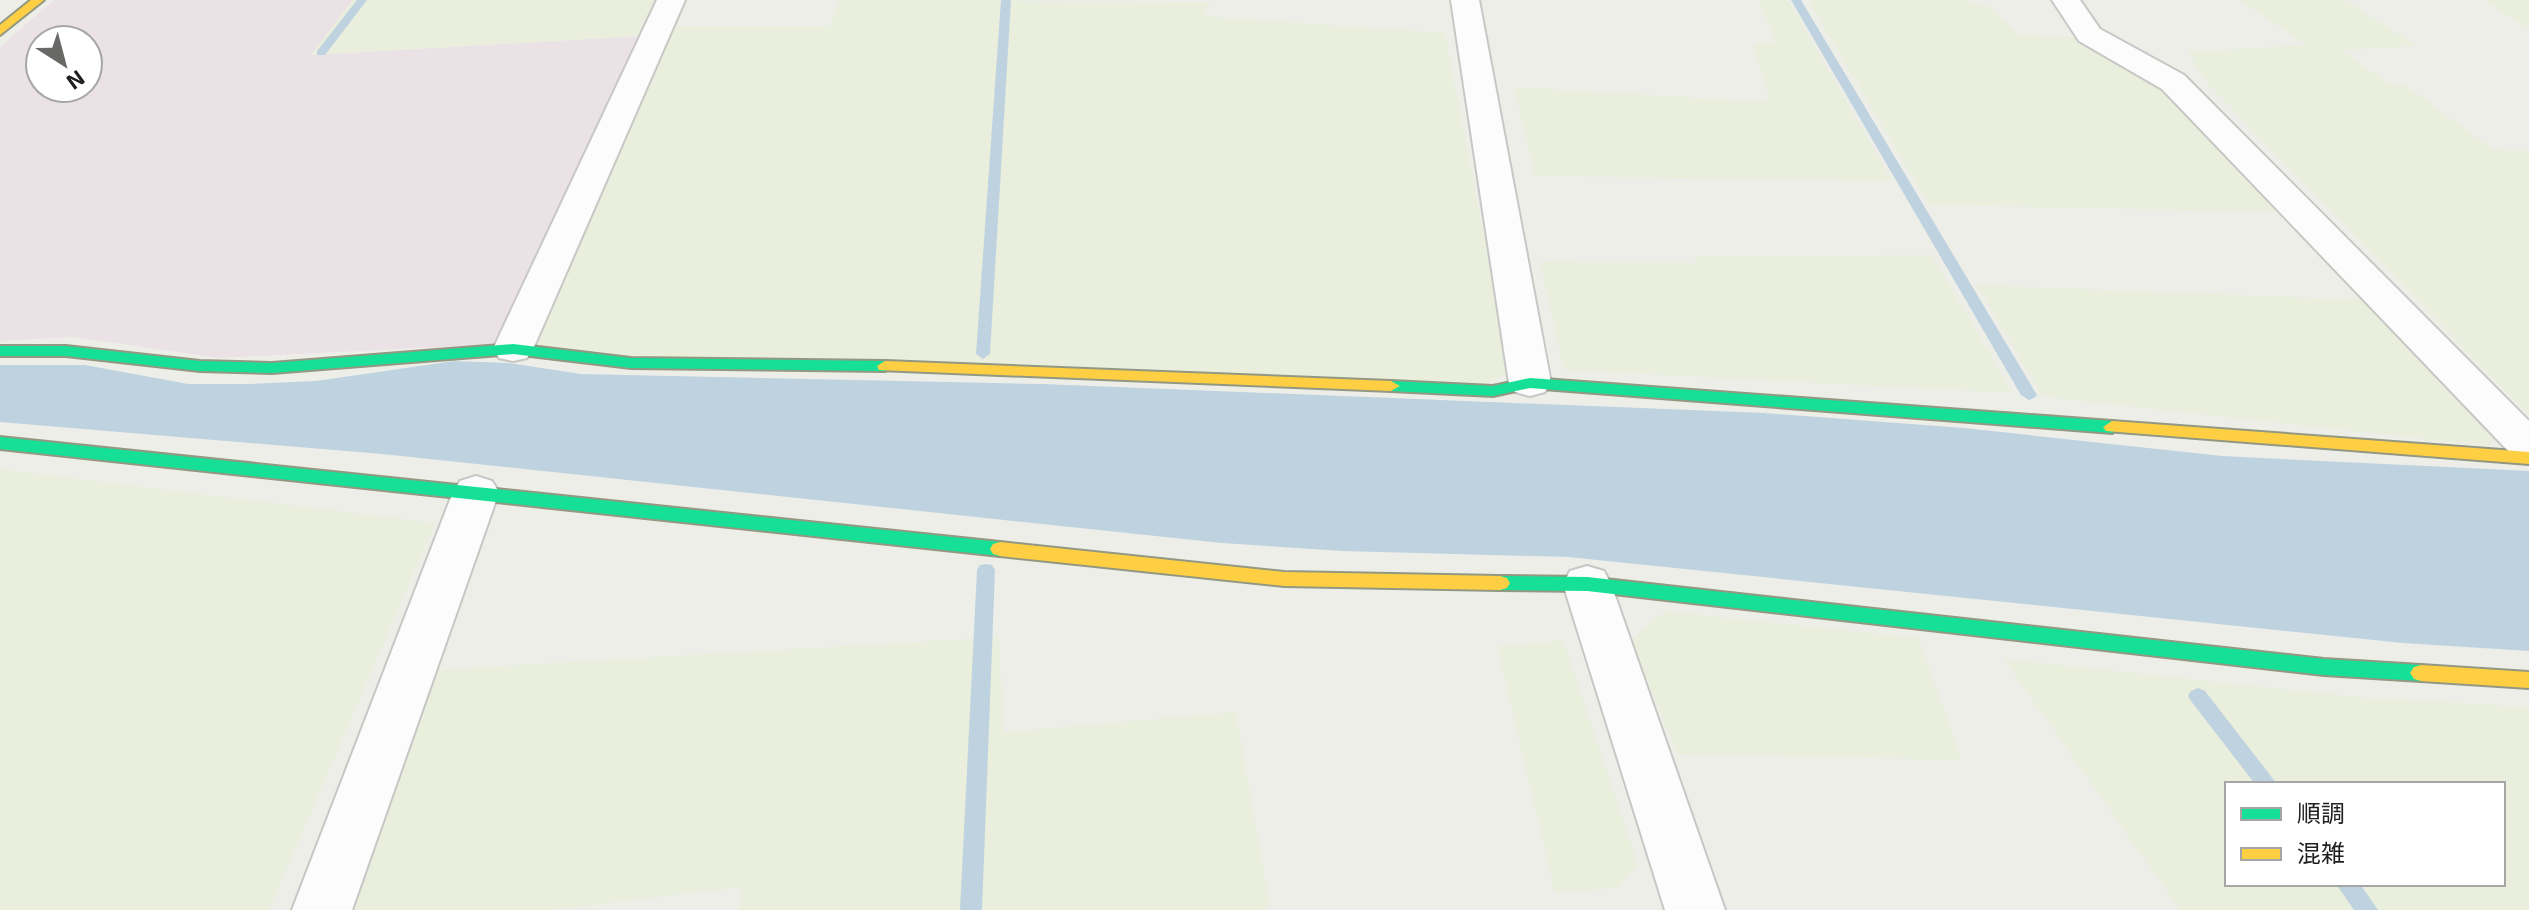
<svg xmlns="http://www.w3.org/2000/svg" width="2529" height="910" font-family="'Exo 2','Noto Sans JP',sans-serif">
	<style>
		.industrial { fill: #ebe2e6; fill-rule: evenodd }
		.farmland { fill: #eaeedd; fill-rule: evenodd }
		.water { fill: #bed3df }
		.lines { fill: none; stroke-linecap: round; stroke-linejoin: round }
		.stream { fill: #bed3df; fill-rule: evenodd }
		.street-casing { stroke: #c7c7c5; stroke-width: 4 }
		.fast-casing { stroke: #929881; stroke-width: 4 }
		.slow-casing { stroke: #929881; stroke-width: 4 }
		.street { fill: #fcfcfc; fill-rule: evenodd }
		.fast { fill: #16e098; fill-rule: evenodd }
		.slow { fill: #ffcf43; fill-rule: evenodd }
	</style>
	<rect width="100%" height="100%" fill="#eeeee9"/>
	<path class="industrial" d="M 54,0 L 353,0 L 312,55 L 641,36 L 501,344 L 219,358 L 73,337 L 0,341 L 0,47 ZM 40,40 L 88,40 L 88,88 L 40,88 Z"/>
	<g class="farmland">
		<path d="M 353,0 L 656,0 L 641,36 L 311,55 Z"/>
		<path d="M 840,0 L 1211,2 L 1203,16 L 1445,33 L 1510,372 L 1486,383 L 638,356 L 540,346 L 534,336 L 670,26 L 829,26 Z"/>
		<path d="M 1758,0 L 1788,0 L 1892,181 L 1535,176 L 1514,87 L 1770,102 L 1753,43 L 1777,43 Z"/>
		<path d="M 1808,0 L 1965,0 L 1987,6 L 2020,35 L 2075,37 L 2168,88 L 2287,212 L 1929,205 Z"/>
		<path d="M 2239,0 L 2346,0 L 2416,46 L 2341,50 L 2388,84 L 2405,85 L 2494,150 L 2529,151 L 2529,415 L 2209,85 L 2188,52 L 2307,45 Z"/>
		<path d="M 2484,0 L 2529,1 L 2529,29 Z"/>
		<path d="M 1932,255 L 2013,393 L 1564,370 L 1540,262 L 1697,263 L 1695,256 Z"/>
		<path d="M 1977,285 L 2372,300 L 2501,434 L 2488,446 L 2043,397 Z"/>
		<path d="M 0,469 L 435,523 L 269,910 L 0,910 Z"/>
		<path d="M 1665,611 L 1919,638 L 1961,760 L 1677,754 L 1631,640 Z"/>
		<path d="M 999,637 L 1004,732 L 1236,712 L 1270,907 L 1259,910 L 738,910 L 742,887 L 549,910 L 336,910 L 430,670 Z"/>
		<path d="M 1563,640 L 1638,865 L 1617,888 L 1555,893 L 1497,647 Z"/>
		<path d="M 2004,659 L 2359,697 L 2529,707 L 2529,910 L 2180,910 ZM 2227,784 L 2503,784 L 2503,884 L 2227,884 Z"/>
	</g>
	<path class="water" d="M 454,361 L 509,363 L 581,374 L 1043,384 L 1765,413 L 1964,428 L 2222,456 L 2529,471 L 2529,651 L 2403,643 L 1568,557 L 1343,551 L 1222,543 L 382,454 L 0,422 L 0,365 L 85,365 L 188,384 L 249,384 L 316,381 Z"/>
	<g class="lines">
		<g class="stream">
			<path d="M 357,0 L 367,0 L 325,55 L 317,55 L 317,51 Z"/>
			<path d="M 1001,0 L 1011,0 L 990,354 L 983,359 L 976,354 Z"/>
			<path d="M 1791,0 L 1801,0 L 2037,395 L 2034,398 L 2029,400 L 2021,395 Z"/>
			<path d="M 986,564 L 992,565 L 995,570 L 982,910 L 960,910 L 977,570 L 980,565 Z"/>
			<path d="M 2198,688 L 2205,691 L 2277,784 L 2255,784 L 2191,701 L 2188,696 L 2191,691 Z"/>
			<path d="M 2336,884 L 2360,884 L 2378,910 L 2354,910 Z"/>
		</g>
		<defs>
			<g id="street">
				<path d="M 657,0 L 685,0 L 533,349 L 527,358 L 513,361 L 499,358 L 493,349 Z"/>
				<path d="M 1451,0 L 1479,0 L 1551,383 L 1545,392 L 1530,396 L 1515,392 L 1509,383 Z"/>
				<path d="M 2052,0 L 2080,0 L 2100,29 L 2184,75 L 2529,421 L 2529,462 L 2514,457 L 2162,89 L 2079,41 Z"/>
				<path d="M 476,476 L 492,481 L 499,492 L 352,910 L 292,910 L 453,492 L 460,481 Z"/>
				<path d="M 1587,566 L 1604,571 L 1611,584 L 1725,910 L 1665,910 L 1563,584 L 1570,571 Z"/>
			</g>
			<g id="fast">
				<path d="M 513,344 L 631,358 L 885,361 L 893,366 L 885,371 L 631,368 L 513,354 L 272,373 L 200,371 L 66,356 L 0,356 L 0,346 L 66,346 L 200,361 L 272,363 Z"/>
				<path d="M 1530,378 L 2112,421 L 2121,427 L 2112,433 L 1530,388 L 1493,396 L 1391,391 L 1382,386 L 1391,381 L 1493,386 Z"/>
				<path d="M 0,437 L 1000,542 L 1007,544 L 1010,549 L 1007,554 L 1000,556 L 0,449 Z"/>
				<path d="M 1500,576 L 1587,577 L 2324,659 L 2421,665 L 2428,667 L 2432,673 L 2428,679 L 2421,681 L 2324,675 L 1587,591 L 1500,590 L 1493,588 L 1490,583 L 1493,578 Z"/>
			</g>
			<g id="slow">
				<path d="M 31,0 L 44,0 L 0,35 L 0,25 Z"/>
				<path d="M 885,361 L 1391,381 L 1400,386 L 1391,391 L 879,370 L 877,366 Z"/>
				<path d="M 2112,421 L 2529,452 L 2529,464 L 2106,431 L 2103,427 Z"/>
				<path d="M 1000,542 L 1284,572 L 1500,576 L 1507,578 L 1510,583 L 1507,588 L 1500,590 L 1284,586 L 1000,556 L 993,554 L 990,549 L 993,544 Z"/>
				<path d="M 2421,665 L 2529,672 L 2529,688 L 2421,681 L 2414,679 L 2410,673 L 2414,667 Z"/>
			</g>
		</defs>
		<use href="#street" class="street-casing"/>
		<use href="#fast" class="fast-casing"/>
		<use href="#slow" class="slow-casing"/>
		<use href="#street" class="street"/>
		<use href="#fast" class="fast"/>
		<use href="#slow" class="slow"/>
	</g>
	<rect x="2225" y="782" width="280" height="104" fill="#ffffff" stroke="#a6a6a6" stroke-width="2"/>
	<rect x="2241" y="808" width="40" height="12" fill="#16e098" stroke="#a6a6a6" stroke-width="2"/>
	<text x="2297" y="822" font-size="24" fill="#202020">順調</text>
	<rect x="2241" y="848" width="40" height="12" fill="#ffcf43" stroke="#a6a6a6" stroke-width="2"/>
	<text x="2297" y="862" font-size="24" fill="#202020">混雑</text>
	<g transform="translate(64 64) rotate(144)"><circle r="38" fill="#ffffff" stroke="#a6a6a6" stroke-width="2"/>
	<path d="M0-6L14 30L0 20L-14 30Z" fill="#686866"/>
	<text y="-12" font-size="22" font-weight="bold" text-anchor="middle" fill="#202020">N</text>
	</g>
</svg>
